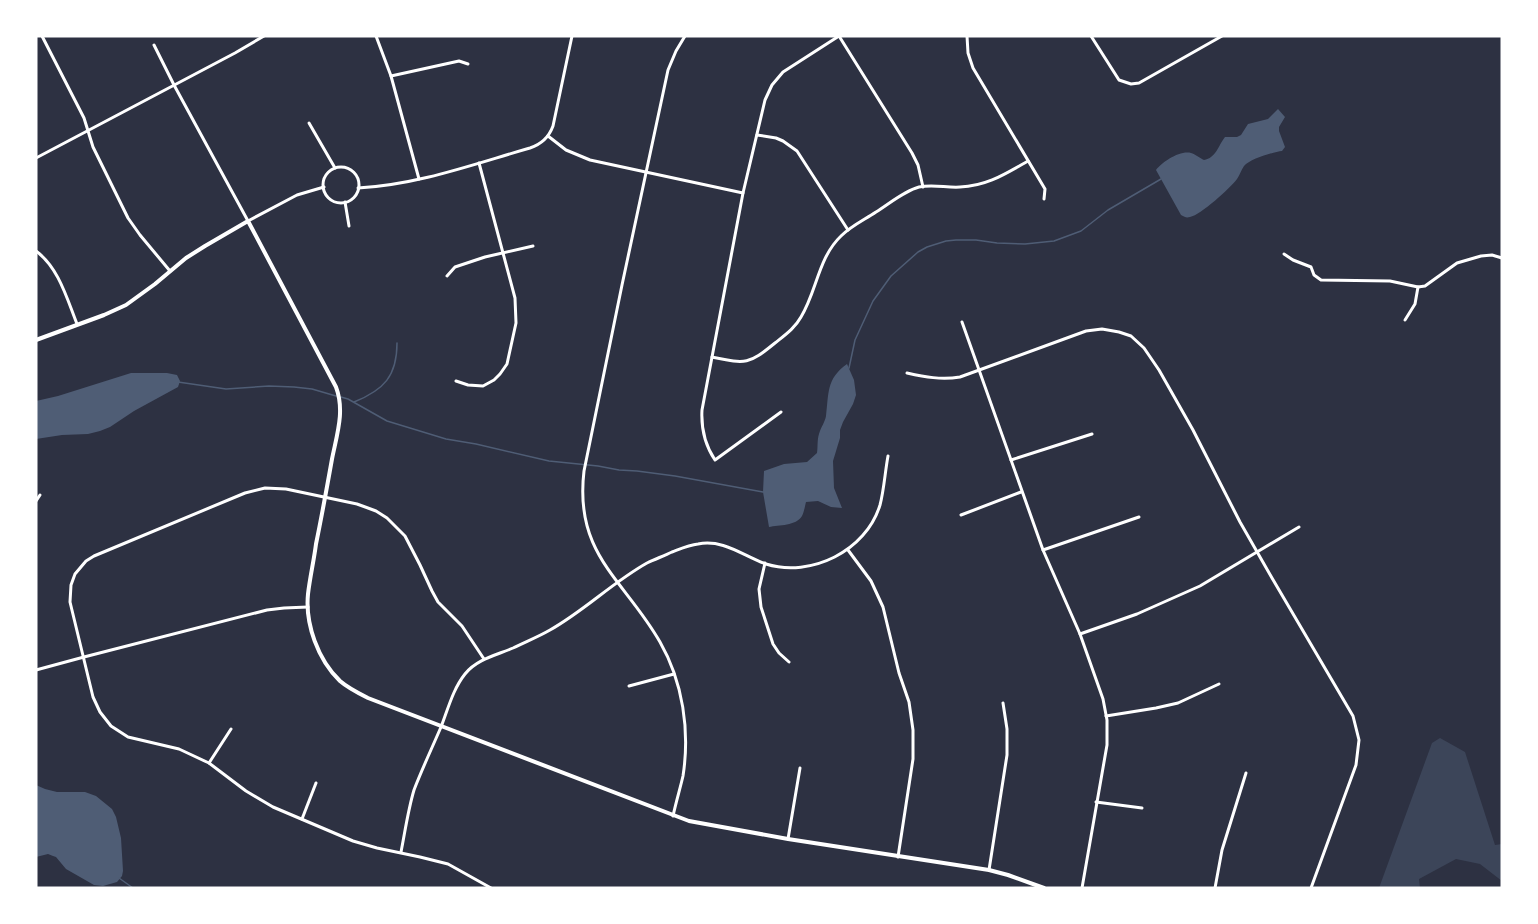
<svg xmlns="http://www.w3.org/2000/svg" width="1538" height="924" font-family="Lato,sans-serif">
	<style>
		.green { fill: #3c4559 }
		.water { fill: #4f5d75 }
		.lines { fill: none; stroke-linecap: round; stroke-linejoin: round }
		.stream { stroke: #4f5d75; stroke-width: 1.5 }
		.minor { stroke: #fff; stroke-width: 3 }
		.tertiary { stroke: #fff; stroke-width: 4 }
	</style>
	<rect width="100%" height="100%" fill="#2d3142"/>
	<path class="green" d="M 1440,738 L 1465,752 L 1495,845 L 1502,844 L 1502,881 L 1480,864 L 1456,859 L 1419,879 L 1420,888 L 1379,888 L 1432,743 Z"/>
	<g class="water">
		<path d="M 1278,109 L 1285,117 L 1279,127 L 1279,131 L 1285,147 L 1282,151 C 1273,152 1250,159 1244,166 C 1241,170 1240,175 1237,179 C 1230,188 1201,215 1190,217 C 1186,218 1185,217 1181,215 L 1156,170 C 1162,162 1180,150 1191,153 C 1195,154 1200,158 1204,160 C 1216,158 1218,146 1225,137 L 1237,137 L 1241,135 L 1248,124 L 1268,119 Z"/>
		<path d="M 847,364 L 854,380 L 856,395 L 853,404 L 843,422 L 840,430 L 840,438 L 833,461 L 834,488 L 842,508 L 831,507 L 818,501 L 806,502 C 805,506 804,512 802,516 C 796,526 779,525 769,527 L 763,492 L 764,471 L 784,464 L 807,462 L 817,453 C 818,447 817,440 819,434 C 821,427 825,422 826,416 C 829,393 826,379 847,364 Z"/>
		<path d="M 167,373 L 177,375 L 180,381 L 178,387 L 134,411 L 110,427 L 100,431 L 88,434 L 62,435 L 36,439 L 36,401 L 58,396 L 131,373 Z"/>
		<path d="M 36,785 L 45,789 L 57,792 L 85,792 L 96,796 L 112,809 L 116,817 L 121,838 L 123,871 L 122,876 L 117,882 L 103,886 L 94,885 L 66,869 L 56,857 L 53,856 L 48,854 L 36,857 Z"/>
	</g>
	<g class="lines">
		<g class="stream">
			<path d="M 849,368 L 855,340 L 873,301 L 891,276 L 918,252 L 927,247 L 946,241 L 956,240 L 976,240 L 997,243 L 1025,244 L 1054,241 L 1081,231 L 1108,210 L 1161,179"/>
			<path d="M 178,382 L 226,389 L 269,386 L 294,387 L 312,389 L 336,396"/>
			<path d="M 341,397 L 348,399 L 387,421 L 446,439 L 476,444 L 549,461 L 598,466 L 619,470 L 637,471 L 675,476 L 763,492"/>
			<path d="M 354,402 C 384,390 397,376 397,343"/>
			<path d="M 119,878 L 133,888"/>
		</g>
		<g class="minor">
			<path d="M 42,36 L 84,118 L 93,147 L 128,218 L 140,235 L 170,271"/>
			<path d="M 376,36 L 391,76 L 419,179"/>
			<path d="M 839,36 L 912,153 L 918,165 L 923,187"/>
			<path d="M 967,36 L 968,53 L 973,68 L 1045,189 L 1044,199"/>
			<path d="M 1091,36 L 1119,80 L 1131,84 L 1139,83 L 1222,36"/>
			<path d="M 154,45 L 174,85 L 248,221 L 297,195 L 324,187"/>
			<path d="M 391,76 L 459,61 L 468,64"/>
			<path d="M 309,123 L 335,168"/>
			<path d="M 757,135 L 776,138 L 783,141 L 797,151 L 848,230"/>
			<path d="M 548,136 L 566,150 L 590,160 L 743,193"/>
			<path d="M 36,158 L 235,53 L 264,36"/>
			<circle cx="341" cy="185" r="18"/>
			<path d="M 358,188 C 417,185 474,164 530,148 C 542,144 549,137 553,126 L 572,36"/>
			<path d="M 345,202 L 349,226"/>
			<path d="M 36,251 C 59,268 67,299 77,324"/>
			<path d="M 1284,254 L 1293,260 L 1311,267 L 1314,275 L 1321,280 L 1390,281 L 1418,287 L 1425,286 L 1457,263 L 1481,256 L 1492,255 L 1502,258"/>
			<path d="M 447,276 L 455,267 L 485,257 L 533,246"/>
			<path d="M 1405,320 L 1415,304 L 1418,287"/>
			<path d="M 962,322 L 1043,550 L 1080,634 L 1103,699 L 1107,720 L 1107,745 L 1082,888"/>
			<path d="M 712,357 C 746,364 748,365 775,343 C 785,335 795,328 801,317 C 817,291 818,258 841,236 C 851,226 864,220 876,212 C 889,204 904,191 919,187 C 933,184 947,188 960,187 C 987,186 1005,174 1028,161"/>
			<path d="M 907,373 C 925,377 941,380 960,377 L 1086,331 L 1102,329 L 1119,332 L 1131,336 L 1144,348 L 1159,370 L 1193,430 L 1240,522 L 1272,578 L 1353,716 L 1359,740 L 1356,765 L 1311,888"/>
			<path d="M 456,381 L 468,385 L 483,386 L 494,380 L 500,374 L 507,364 L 516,323 L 515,298 L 479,163"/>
			<path d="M 781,412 L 715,460 C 705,445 701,428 702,410 L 743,193 L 765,100 L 772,85 L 783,72 L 839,36"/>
			<path d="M 1011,460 L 1092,434"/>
			<path d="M 36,501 L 40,495"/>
			<path d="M 961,515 L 1021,492"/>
			<path d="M 848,550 L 871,581 L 883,607 L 899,673 L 909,702 L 913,730 L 913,759 L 898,857"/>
			<path d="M 1043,550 L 1139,517"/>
			<path d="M 765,563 L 759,589 L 761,607 L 773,644 L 779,653 L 789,662"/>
			<path d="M 1080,634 L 1137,614 L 1200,586 L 1299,527"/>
			<path d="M 484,659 L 462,626 L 438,602 L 432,591 L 420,565 L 405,536 L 387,518 L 376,511 L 357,504 L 286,489 L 265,488 L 245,493 L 94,556 L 86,561 L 75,574 L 71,585 L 70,602 L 93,697 L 100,712 L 111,726 L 128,737 L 179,749 L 209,763 L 246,791 L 273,807 L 353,841 L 377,848 L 420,857 L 448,864 L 491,888"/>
			<path d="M 36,670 L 84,657 L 267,610 L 284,608 L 308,607"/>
			<path d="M 629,686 L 674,674"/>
			<path d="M 1106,716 L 1156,708 L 1178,703 L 1219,684"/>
			<path d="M 209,763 L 231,729"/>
			<path d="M 1096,802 L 1142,808"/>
			<path d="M 673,816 C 676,802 680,789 683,776 C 690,731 683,682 660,642 C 624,579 574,555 584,471 L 622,285 L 668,70 L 676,51 L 685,36"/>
			<path d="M 302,819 L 316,783"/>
			<path d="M 788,839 L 800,768"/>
			<path d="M 401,852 C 405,832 408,810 414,790 C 422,769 432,748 441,727 C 448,709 453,689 465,674 C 477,659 497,655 513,648 C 525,642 538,637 550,630 C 584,611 613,582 647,563 C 655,559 664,556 672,552 C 680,549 689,545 698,544 C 724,539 743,556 766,564 C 811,578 866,551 880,505 C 884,490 885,472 888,456"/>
			<path d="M 989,870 L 1007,755 L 1007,729 L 1003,703"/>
			<path d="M 1215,888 L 1222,850 L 1246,773"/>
		</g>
		<path class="tertiary" d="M 36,340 L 104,315 L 126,305 L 155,284 L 186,258 L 205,246 L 248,221 L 336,387 C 345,411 337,434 332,459 C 327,487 322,515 316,544 C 314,560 310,577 308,594 C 305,624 318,660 340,681 C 348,688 358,693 368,698 L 689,821 L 788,839 L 989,870 L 1008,875 L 1044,888"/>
	</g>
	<rect width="1538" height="924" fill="none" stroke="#ffffff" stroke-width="75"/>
</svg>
